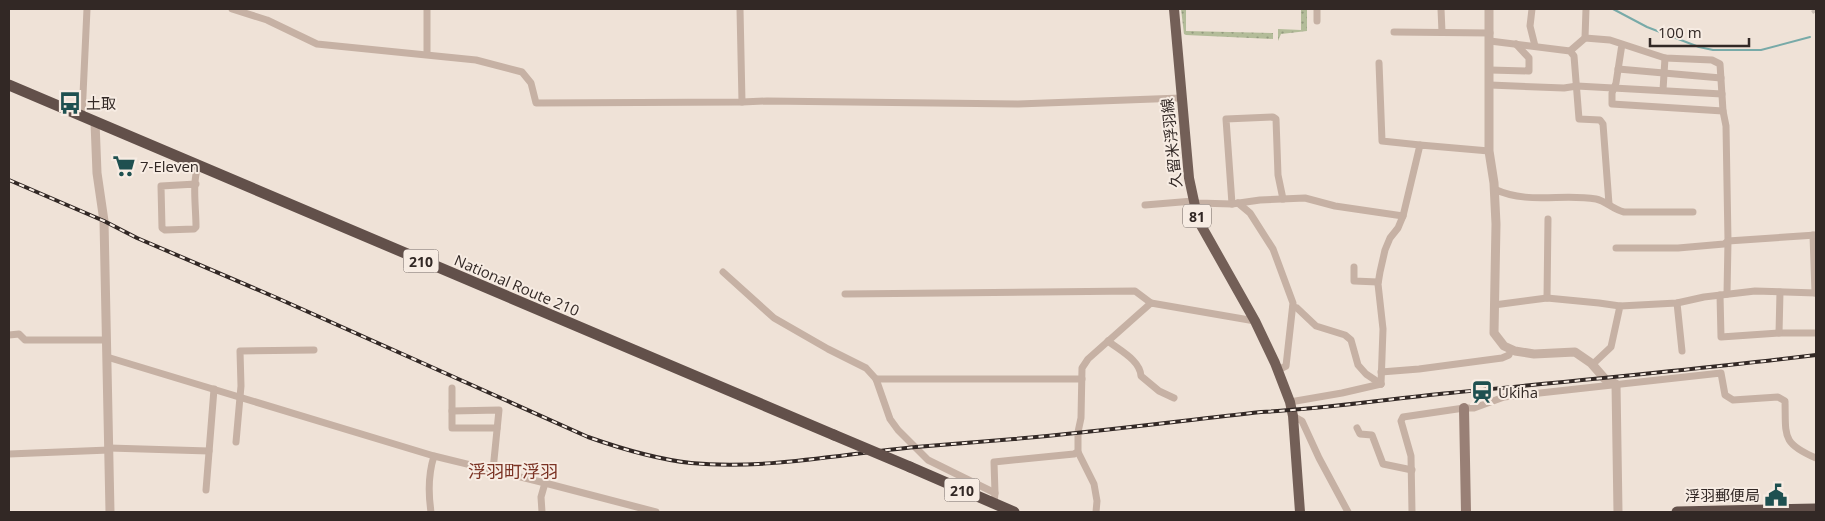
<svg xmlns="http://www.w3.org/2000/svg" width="1825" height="521" font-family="'Open Sans','Noto Sans JP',sans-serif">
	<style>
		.green { fill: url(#green-dots) }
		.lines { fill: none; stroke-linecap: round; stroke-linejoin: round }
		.stream { stroke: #78aaa8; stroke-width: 2 }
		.minor-tunnel { stroke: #c9bdb3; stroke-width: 7; stroke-dasharray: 7 3.5; stroke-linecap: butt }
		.minor { stroke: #c6b1a4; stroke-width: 7 }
		.tertiary { stroke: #c6b1a4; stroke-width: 9 }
		.secondary { stroke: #998076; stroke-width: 10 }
		.primary { stroke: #735f57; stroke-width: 10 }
		.trunk { stroke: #62504a; stroke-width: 11 }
		.rail-casing { stroke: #322825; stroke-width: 4 }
		.rail { stroke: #f7ece3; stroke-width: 2; stroke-dasharray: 5.5; stroke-linecap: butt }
		.trunk-bridge { stroke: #62504a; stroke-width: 11 }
		.labels { text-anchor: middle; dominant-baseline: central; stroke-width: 4; stroke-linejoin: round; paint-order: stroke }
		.shield { fill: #f7ece3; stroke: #6d635e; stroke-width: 1 }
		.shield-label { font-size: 14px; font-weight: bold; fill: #322825 }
		.poi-label { font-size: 15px; fill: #322825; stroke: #f7ece3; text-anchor: start }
		.street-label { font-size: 15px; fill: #322825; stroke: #f7ece3 }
		.quarter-label { font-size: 18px; fill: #7b3324; stroke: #f7ece3 }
	</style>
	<defs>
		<pattern id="green-dots" width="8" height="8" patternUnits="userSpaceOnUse" patternTransform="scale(1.25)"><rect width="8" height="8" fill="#b3bc99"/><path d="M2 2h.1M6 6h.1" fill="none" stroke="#92997d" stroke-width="1.8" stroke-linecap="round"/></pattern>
	</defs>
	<rect width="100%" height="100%" fill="#efe2d7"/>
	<g class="green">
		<path d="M 1181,9 L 1186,9 L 1186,31 L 1273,33 L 1273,39 L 1186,35 L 1184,34 Z"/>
		<path d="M 1301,9 L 1307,9 L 1307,31 L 1281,34 L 1278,41 L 1278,29 L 1301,30 Z"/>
	</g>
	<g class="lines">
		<path class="stream" d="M 1613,9 L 1647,27 L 1699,47 L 1713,50 L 1761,50 L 1810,37"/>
		<path class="minor-tunnel" d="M 1814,9 L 1816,12"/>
		<g class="minor">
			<path d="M 232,9 L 267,20 L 317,44 L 476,60 L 522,72 L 531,83 L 536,103 L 742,102 L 767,101 L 1018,104 L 1181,98"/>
			<path d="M 427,9 L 427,54"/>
			<path d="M 740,9 L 742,102"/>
			<path d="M 1441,9 L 1442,32"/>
			<path d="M 1532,9 L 1530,26 L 1535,46"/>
			<path d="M 1317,21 L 1317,9"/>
			<path d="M 1394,32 L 1490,33"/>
			<path d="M 1585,38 L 1610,40 L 1665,58 L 1712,60 L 1720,64 L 1723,111 L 1612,104 L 1612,93 L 1616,83 L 1622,44"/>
			<path d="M 1490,41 L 1570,51 L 1574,56 L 1579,119 L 1600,120 L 1603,124 L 1609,204"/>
			<path d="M 1570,51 L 1585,38 L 1586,9"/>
			<path d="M 1379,63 L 1382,141 L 1420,145"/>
			<path d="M 1618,69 L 1721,78"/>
			<path d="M 1490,70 L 1529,71 L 1529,58 L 1516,44"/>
			<path d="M 1490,85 L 1564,88 L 1577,86 L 1722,94"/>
			<path d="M 1663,90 L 1665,58"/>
			<path d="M 1723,111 L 1726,126 L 1728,241 L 1727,294"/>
			<path d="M 82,116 L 87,9"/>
			<path d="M 196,184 L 161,186 L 162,228 L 165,230 L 194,229 L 196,227 C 196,207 192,184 198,166"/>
			<path d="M 1494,189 C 1529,205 1561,193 1596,199 C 1606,201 1612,209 1624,212 L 1693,212"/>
			<path d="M 1238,203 L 1250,213 L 1273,249 L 1293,303 L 1286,366 L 1278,370"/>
			<path d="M 1232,204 L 1226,119 L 1273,117 L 1276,119 L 1278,175 L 1283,199"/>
			<path d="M 1145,205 L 1193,201 L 1198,203 L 1232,204 L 1260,200 L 1305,198 L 1335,206 L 1403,216"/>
			<path d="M 1813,235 L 1815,293"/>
			<path d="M 1616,248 L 1678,248 L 1724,244 L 1728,241 L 1816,235"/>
			<path d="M 1354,267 L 1354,281 L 1378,282"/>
			<path d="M 723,272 L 774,318 L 828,349 L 866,368 L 876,379 L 890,419 L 898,430 L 928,460 L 995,493 L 994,504"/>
			<path d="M 845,294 L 1135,291 L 1151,303"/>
			<path d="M 1720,295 L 1721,337 L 1779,333 L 1816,333"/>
			<path d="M 1547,298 L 1548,219"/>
			<path d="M 1677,303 L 1682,351"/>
			<path d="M 1494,305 L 1547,298 L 1599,303 L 1620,306"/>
			<path d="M 1293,307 L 1297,308 L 1316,326 L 1345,335 L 1351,340 L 1358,365 L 1366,374 L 1381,384"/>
			<path d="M 1779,333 L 1780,292"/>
			<path d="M 9,335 L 19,334 L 25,340 L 106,340"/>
			<path d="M 1108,341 C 1119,350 1140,360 1141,376 L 1159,391 L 1174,398"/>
			<path d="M 107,357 L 434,456 L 545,483 L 656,512"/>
			<path d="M 1593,364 L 1611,347 L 1620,306 L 1677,303 L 1704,297 L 1755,291 L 1816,293"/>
			<path d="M 1381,372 L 1419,369 L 1502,358 L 1509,355 L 1511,349"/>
			<path d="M 876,379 L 1082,379"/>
			<path d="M 1381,384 L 1383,329 L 1378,284 L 1380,272 L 1385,250 L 1390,238 L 1398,228 L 1403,216 L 1420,145 L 1489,151"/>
			<path d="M 452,388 L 452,428 L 497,428"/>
			<path d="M 1290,402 L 1342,393 L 1381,384"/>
			<path d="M 452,411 L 499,410 L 493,470"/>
			<path d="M 1293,416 L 1302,421 L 1319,458 L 1348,512"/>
			<path d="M 1357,428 L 1360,434 L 1372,435 L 1383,464 L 1412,470"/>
			<path d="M 236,442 L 241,386 L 240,351 L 314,350"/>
			<path d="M 109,448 L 209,451"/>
			<path d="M 9,454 L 109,450"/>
			<path d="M 206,490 L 214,389"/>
			<path d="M 995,493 L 994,462 L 1074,454 L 1078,452"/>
			<path d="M 431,512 C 428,492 428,475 434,456"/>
			<path d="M 542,512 L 541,497 L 545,483"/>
			<path d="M 1096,512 L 1097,501 L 1094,484 L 1078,452 L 1078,432 L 1081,418 L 1082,368 L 1088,359 L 1151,303 L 1255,321"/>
			<path d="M 1412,512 L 1411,456 L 1401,421 L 1403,417 L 1464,408 L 1474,408 L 1504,397 L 1721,373 L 1725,395 L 1733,400 L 1778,397 L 1785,401 C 1786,436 1781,443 1816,458"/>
		</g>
		<g class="tertiary">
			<path d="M 1489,9 L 1489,151 L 1494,183 L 1496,224 L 1494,333 L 1504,346 L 1515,351 L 1534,354 L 1575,352 L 1591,363 L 1605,379 L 1616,384 L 1618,512"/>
			<path d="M 95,122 L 97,173 L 104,221 L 110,512"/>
		</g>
		<path class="secondary" d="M 1464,408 L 1466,512"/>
		<path class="primary" d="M 1174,9 L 1189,178 L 1198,220 L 1255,321 L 1275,363 L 1290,402 L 1293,416 L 1300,512"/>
		<g class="trunk">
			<path d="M 9,85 L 834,435"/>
			<path d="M 910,467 L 1014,512"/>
			<path d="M 1677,512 L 1816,509"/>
		</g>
		<defs>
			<path id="rail" d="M 9,180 L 104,221 L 137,238 L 277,298 L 588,437 C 622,449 655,459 691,463 C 766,470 841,454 916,447 C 949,444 981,442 1014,439 C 1096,432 1179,421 1261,412 C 1325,409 1387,399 1450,393 C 1572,381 1694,370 1816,355"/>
		</defs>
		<use href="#rail" class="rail-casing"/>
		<use href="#rail" class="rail"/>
		<path class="trunk-bridge" d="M 834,435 L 910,467"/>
	</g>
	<defs>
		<symbol id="bus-bare" viewBox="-9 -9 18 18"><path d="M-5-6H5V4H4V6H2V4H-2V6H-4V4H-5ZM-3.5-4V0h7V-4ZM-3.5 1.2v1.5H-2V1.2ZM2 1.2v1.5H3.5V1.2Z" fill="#1e5050" stroke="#f7ece3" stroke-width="2.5" paint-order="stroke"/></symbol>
		<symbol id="supermarket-bare" viewBox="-9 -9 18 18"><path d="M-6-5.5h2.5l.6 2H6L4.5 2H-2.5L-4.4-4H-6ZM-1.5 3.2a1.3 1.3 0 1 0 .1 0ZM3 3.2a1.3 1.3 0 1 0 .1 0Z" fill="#1e5050" stroke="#f7ece3" stroke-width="2.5" paint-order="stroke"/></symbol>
		<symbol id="station-bare" viewBox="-9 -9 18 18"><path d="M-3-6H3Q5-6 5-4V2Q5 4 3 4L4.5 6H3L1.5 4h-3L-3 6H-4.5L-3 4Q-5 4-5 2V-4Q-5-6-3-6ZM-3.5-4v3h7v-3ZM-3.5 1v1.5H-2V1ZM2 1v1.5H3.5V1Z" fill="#1e5050" stroke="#f7ece3" stroke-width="2.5" paint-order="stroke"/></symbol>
		<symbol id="civic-bare" viewBox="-9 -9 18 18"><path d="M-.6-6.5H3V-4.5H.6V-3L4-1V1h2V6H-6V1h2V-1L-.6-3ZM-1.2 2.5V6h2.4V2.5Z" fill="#1e5050" stroke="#f7ece3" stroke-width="2.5" paint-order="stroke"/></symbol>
	</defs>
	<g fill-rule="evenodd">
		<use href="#bus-bare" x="54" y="87" width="32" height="32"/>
		<use href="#supermarket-bare" x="108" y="150" width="32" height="32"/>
		<use href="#station-bare" x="1466" y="376" width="32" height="32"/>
		<use href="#civic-bare" x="1760" y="479" width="32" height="32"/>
	</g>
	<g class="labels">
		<g class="shield">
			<rect x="1183" y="204.5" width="28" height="23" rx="4"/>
			<rect x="403.5" y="249.5" width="35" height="23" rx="4"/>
			<rect x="944.5" y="478.5" width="35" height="23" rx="4"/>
		</g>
		<g class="shield-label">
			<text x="1197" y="216">81</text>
			<text x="421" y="261">210</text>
			<text x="962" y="490">210</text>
		</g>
		<g class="poi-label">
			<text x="86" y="103">土取</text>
			<text x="140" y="166">7-Eleven</text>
			<text x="1498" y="392">Ukiha</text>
			<text x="1760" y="495" text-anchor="end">浮羽郵便局</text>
		</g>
		<g class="street-label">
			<text transform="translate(1171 143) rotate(-96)">久留米浮羽線</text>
			<text transform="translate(517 285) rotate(23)">National Route 210</text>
		</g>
		<g class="quarter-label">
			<text x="513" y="471">浮羽町浮羽</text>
		</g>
	</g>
	<rect width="1825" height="521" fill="none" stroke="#322825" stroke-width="20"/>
	<path d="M1650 38v8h99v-8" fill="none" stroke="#322825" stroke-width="2.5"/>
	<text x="1658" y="38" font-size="15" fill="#322825" stroke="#f7ece3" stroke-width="4" paint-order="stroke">100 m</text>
</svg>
